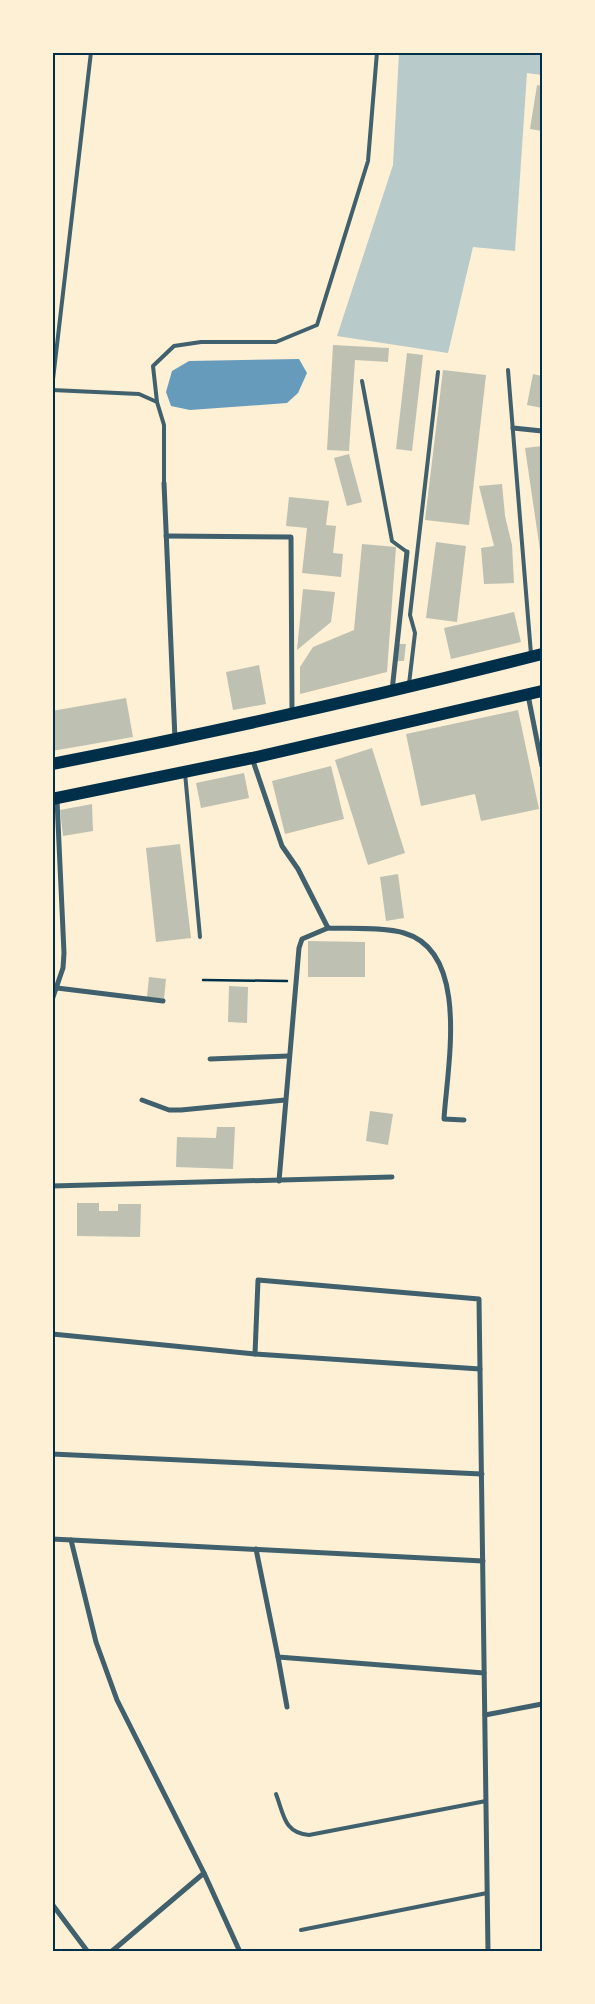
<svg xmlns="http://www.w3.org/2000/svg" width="595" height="2004" font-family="Overpass,sans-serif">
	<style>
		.green { fill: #b9caca }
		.water { fill: #669bbc }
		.building { fill: #bec0b2 }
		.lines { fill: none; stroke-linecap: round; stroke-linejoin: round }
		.path { stroke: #003049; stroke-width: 2.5 }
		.service { stroke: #3f606c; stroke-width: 4 }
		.minor { stroke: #3f606c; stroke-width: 5 }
		.primary { stroke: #003049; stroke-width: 12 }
		.neatline { fill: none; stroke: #003049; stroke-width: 2 }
	</style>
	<rect width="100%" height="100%" fill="#fdf0d5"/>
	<path class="green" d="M 399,53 L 542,53 L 542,75 L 527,73 L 515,251 L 473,247 L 448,353 L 337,336 L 393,165 Z"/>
	<path class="water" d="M 299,359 L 307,373 L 298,393 L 287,403 L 190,410 L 171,406 L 166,392 L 172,371 L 189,361 Z"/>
	<g class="building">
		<path d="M 537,85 L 542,86 L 542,131 L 530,129 Z"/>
		<path d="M 333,345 L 389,348 L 388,362 L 355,360 L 349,451 L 327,450 Z"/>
		<path d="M 407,353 L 423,355 L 412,451 L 396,449 Z"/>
		<path d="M 443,370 L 486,375 L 469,525 L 425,520 Z"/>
		<path d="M 533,374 L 542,376 L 542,408 L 527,405 Z"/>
		<path d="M 542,446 L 542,557 L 541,557 L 525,448 Z"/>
		<path d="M 349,454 L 362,502 L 347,506 L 334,458 Z"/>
		<path d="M 502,484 L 505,516 L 512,545 L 514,583 L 484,584 L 481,548 L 494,546 L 479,486 Z"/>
		<path d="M 289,497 L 329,501 L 326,525 L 336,526 L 333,553 L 343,554 L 341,577 L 302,573 L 307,528 L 286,526 Z"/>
		<path d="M 436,542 L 466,546 L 457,622 L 426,618 Z"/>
		<path d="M 362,544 L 396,547 L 387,672 L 300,694 L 300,667 L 313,647 L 354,630 Z"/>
		<path d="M 303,589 L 335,592 L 331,622 L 297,650 Z"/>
		<path d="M 514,612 L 521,642 L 451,659 L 444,628 Z"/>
		<path d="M 399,644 L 406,644 L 404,661 L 397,661 Z"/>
		<path d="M 259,665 L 266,704 L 233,710 L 226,672 Z"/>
		<path d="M 126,698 L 133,737 L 52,751 L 52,711 Z"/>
		<path d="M 518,710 L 539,809 L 481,821 L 475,794 L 421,806 L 406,734 Z"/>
		<path d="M 372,748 L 405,853 L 368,865 L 335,760 Z"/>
		<path d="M 331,766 L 344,819 L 285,834 L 272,781 Z"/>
		<path d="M 244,773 L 249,798 L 201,808 L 196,783 Z"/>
		<path d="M 92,804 L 93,831 L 63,836 L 60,810 Z"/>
		<path d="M 180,844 L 191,938 L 156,942 L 146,848 Z"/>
		<path d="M 398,874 L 404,918 L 386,921 L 380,877 Z"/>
		<path d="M 308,941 L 365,942 L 365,977 L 308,977 Z"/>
		<path d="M 149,977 L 166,979 L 164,999 L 147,997 Z"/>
		<path d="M 229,986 L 248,987 L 247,1023 L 228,1022 Z"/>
		<path d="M 370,1111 L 393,1114 L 388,1145 L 366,1141 Z"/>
		<path d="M 217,1127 L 235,1127 L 233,1169 L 176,1167 L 177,1137 L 216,1138 Z"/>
		<path d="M 77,1203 L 99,1203 L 99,1211 L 118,1211 L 118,1204 L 141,1204 L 140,1237 L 77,1236 Z"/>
	</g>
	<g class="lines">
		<path class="path" d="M 203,980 L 287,981"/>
		<g class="service">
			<path d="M 508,370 L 531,654"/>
			<path d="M 362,381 L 392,541 L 407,552"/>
			<path d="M 52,388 L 91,52"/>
			<path d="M 52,390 L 139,394 L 157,402 L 164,425 L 164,483"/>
			<path d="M 157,402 L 153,366 L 174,346 L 201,342 L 276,342 L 317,325 L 368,161 L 377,52"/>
			<path d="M 409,684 L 415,633 L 410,615 L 438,372"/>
			<path d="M 185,773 L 200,937"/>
			<path d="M 276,1794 C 284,1815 284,1833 309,1835 L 486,1801"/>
			<path d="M 301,1930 L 487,1893"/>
		</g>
		<g class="minor">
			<path d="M 513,428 L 542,431"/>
			<path d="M 164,483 L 175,739"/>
			<path d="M 166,536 L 291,537 L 292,714"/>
			<path d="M 392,691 L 407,552"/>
			<path d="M 528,695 L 542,766"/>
			<path d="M 252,758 L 282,846 L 298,869 L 328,928 L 302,939 L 299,948 L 279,1181"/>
			<path d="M 328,928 C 350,929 385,927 404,933 C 471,952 447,1068 444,1119 L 464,1120"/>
			<path d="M 57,988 L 163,1001"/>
			<path d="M 52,1000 L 63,968 L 64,953 L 57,800"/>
			<path d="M 210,1059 L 289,1056"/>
			<path d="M 142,1100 L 169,1110 L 181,1110 L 285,1100"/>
			<path d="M 52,1186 L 392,1177"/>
			<path d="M 52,1334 L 255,1354 L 480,1369"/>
			<path d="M 255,1354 L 258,1280 L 479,1299 L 488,1952"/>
			<path d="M 52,1454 L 482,1474"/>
			<path d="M 52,1539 L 483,1561"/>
			<path d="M 71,1540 L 96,1642 L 117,1700 L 204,1873 L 240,1952"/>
			<path d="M 256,1549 L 278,1657 L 484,1673"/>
			<path d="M 278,1657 L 287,1707"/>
			<path d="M 485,1715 L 542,1704"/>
			<path d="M 52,1904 L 88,1952"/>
			<path d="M 111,1952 L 204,1873"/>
		</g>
		<g class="primary">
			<path d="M 52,764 C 217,732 380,695 542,654"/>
			<path d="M 52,799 L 252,758 L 542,691"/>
		</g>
	</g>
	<rect width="595" height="2004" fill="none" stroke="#fdf0d5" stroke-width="108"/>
	<rect x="54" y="54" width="487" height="1896" class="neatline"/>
</svg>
